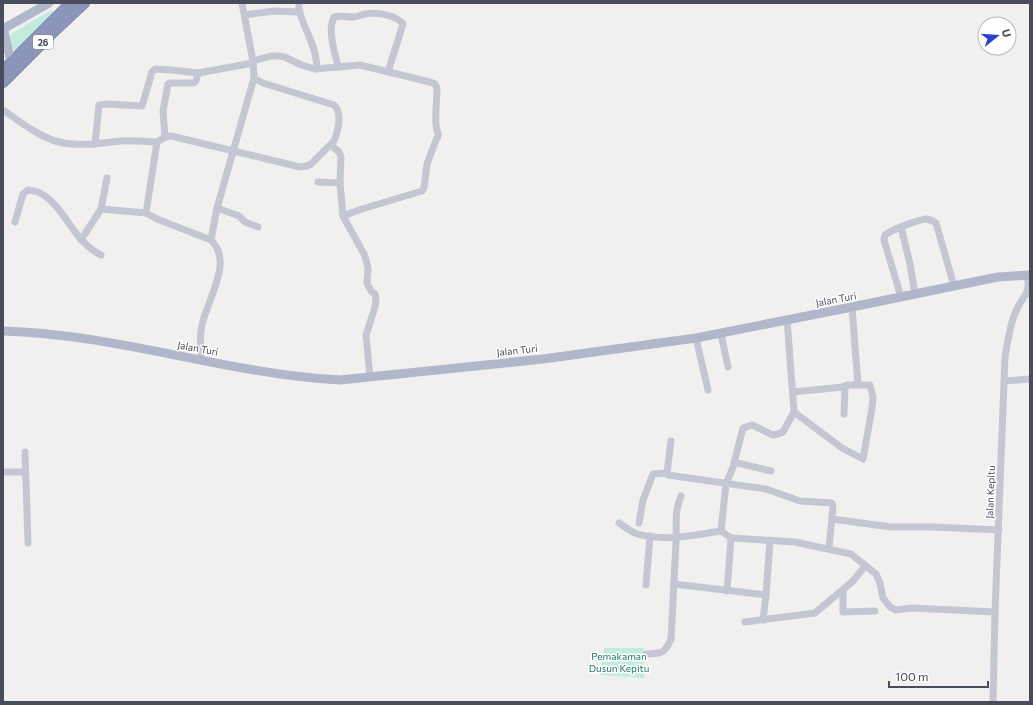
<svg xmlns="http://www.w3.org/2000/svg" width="1033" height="705" font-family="Commissioner,sans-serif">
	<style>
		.green { fill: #c2ebde }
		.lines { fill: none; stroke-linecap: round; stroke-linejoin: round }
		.highway-casing { stroke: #777fa5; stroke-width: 12 }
		.minor { stroke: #c4c7d3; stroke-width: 7 }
		.major { stroke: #b1b7cb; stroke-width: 9 }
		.highway { stroke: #8b94b9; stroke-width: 11 }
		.labels { text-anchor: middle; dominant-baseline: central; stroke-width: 3; stroke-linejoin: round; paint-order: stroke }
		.shield { fill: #fff; stroke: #80828c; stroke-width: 1 }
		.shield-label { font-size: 9px; font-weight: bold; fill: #494d5b }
		.street-label { font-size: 10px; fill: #494d5b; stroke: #fff }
		.park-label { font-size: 10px; fill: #1f7665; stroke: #fff }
	</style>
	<rect width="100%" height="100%" fill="#f1f0ef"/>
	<g class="green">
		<path d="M 51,10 L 55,13 L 17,50 L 13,50 L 10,37 L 11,34 Z"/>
		<path d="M 604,648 L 644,648 L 644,678 L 600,675 Z"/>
	</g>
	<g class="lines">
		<defs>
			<g id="highway">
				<path d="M 3,71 L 71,3"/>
				<path d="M 3,82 L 51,34 L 84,3"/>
			</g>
		</defs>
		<use href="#highway" class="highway-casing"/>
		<g class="minor">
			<path d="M 299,3 C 298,12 302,18 305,27 C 311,40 317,54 317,69"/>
			<path d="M 245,15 L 273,11 L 298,12"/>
			<path d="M 253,61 L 271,56 L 279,56 L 285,57 L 301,65 L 315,69 L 360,65 L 430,82 L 435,84 L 437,88 C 437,100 435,113 436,125 C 436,131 441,134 436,140 L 427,164 L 424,188 L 422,191 L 362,209 L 343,216"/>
			<path d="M 338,67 C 335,52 327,31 334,17 C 342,15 345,17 353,17 C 357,17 361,15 365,14 C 377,12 396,15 403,24 L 388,72"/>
			<path d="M 3,110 C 19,121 39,137 59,142 C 79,147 100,143 120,141 C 132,140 145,142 157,142 L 165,137 L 171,136 L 300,167 L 307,166 L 311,164 L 334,141 C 338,131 343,113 334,105 L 263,83 L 254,78 L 253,61 L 242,3"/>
			<path d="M 165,137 L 163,111 L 168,84 L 170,83 L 194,83 L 196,81 L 198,73 L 253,63"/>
			<path d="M 157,142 L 146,213 L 157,219 L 211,240 C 234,262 207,300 202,325 C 199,336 201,349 201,360"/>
			<path d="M 95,144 L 99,105 L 107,104 L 142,106 L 152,72 L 155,69 L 172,70 L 198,73"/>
			<path d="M 331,145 L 339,152 L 341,156 L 340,183 L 343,216 L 365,256 L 368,268 L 367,283 L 371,291 L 375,294 L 376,298 L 375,307 L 366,335 L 370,377"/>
			<path d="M 318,182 L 340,183"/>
			<path d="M 217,208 L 239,216 L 245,222 L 258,227"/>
			<path d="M 101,209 L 146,213"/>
			<path d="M 15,222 L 23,194 L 28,190 C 32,191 37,191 40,193 C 65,206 73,242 101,255"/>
			<path d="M 901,227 L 910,264 L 915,294"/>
			<path d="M 81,240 L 101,209 L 107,178"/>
			<path d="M 211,240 L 217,208 L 254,78"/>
			<path d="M 1022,275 L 1027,278 C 1029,283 1029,288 1026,294"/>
			<path d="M 901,297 L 884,240 L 885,235 C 891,230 920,219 927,219 C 931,220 933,221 936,223 L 954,286"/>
			<path d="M 721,334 L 728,367"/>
			<path d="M 696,338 L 708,390"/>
			<path d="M 1005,381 L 1030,379"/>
			<path d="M 843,387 L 847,385 L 858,385 L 852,307"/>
			<path d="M 793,392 L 843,387 L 845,389 L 844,414"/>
			<path d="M 794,412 L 842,448 L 863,459 L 872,408 L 873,397 L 870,385 L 858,385"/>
			<path d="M 671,441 L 667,473 L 668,475 L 766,489 L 800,501 L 832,503 L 833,506 L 829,548"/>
			<path d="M 25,452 L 28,543"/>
			<path d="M 734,462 L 771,471"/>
			<path d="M 3,472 L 25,472"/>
			<path d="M 832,519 L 891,527 L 933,527 L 999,530"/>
			<path d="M 619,523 C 624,526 631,532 637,534 C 665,542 694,535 721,531 L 731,538 L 795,542 L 851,554 L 876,574 L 880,583 L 883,598 L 890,607 L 896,610 L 912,608 L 995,612"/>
			<path d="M 639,523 L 643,500 L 653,474 L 667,473"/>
			<path d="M 721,531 L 726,484 L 733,467 L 743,428 L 752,425 L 773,435 L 778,434 L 783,432 L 794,412 L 787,319"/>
			<path d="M 674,584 L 766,595"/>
			<path d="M 646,585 L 650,536"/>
			<path d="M 727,591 L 731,538"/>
			<path d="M 843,591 L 843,612 L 875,611"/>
			<path d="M 763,620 L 766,595 L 770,540"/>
			<path d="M 745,622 L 815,613 L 853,581 L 865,566"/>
			<path d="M 646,654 C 661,653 664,655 671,639 C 673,607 674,575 676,543 C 677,527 674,511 681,496"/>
			<path d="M 993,702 L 995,612 L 1005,357 C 1010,329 1011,312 1030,289"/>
		</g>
		<g class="major">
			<path d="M 3,27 L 11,62"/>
			<path d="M 3,29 L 49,3"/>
			<path d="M 3,331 C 117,334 227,374 340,380 L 543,359 L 696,338 L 852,307 L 983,280 L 998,277 L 1030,275"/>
		</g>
		<use href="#highway" class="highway"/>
	</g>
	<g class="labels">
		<rect class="shield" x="33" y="35" width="20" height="14" rx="3"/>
		<g class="shield-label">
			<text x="43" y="42">26</text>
		</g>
		<g class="street-label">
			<text transform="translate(836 299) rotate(-11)">Jalan Turi</text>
			<text transform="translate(198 348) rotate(10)">Jalan Turi</text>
			<text transform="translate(517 350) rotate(-6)">Jalan Turi</text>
			<text transform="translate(990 492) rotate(-88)">Jalan Kepitu</text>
		</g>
		<g class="park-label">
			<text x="619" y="656">Pemakaman<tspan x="619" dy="12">Dusun Kepitu</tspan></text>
		</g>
	</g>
	<rect width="1033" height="705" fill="none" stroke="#494d5b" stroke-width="8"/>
	<g transform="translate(997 36) rotate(73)"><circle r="19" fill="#ffffff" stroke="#b6b8bd"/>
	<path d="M0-3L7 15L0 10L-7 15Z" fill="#2940d1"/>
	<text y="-6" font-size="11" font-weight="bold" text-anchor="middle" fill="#494d5b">U</text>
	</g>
	<path d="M889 681v6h99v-6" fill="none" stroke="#494d5b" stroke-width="2"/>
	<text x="895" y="681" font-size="12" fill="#494d5b" stroke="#ffffff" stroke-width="3" paint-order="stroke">100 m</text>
</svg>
